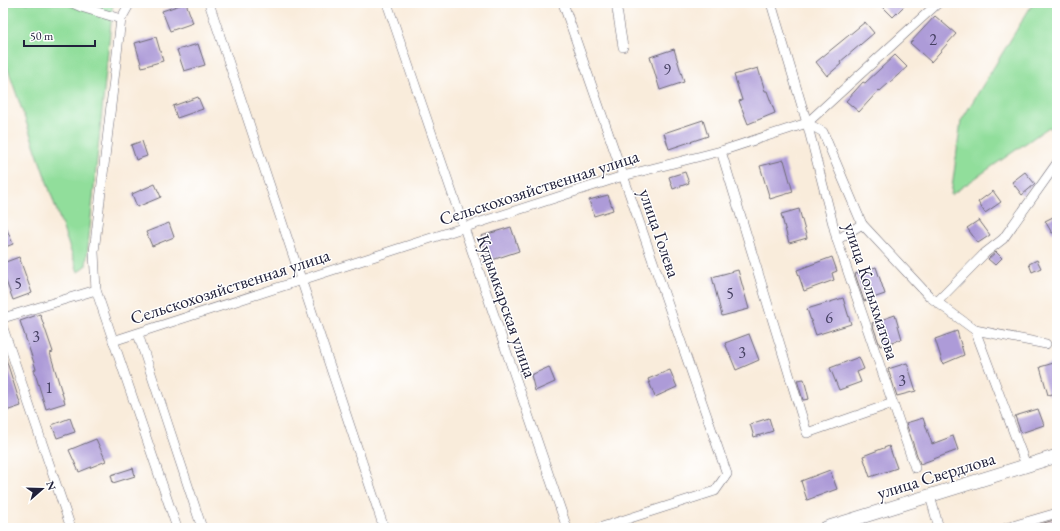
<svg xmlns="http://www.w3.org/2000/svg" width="1060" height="531" font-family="'EB Garamond',serif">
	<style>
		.green { fill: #91de9b; stroke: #5a806b }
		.building { fill: #ad9bd8 }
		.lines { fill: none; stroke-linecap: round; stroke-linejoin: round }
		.street-casing { stroke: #6d6973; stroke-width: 10 }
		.secondary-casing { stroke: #6d6973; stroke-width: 14 }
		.street { stroke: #fff; stroke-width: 9 }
		.secondary { stroke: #fff; stroke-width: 13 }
		.labels { text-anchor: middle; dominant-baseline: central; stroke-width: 3; stroke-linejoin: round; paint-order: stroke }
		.number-label { font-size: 16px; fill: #454062 }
		.street-label { font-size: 18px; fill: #22223b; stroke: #fff }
	</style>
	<rect width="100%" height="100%" fill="#fff"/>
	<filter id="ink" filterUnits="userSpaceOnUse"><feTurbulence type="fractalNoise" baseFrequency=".025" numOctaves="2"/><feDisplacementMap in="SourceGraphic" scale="8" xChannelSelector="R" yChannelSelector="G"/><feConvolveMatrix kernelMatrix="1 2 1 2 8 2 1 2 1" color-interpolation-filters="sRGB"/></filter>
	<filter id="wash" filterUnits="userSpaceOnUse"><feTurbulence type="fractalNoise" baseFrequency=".012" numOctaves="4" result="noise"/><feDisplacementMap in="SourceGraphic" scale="16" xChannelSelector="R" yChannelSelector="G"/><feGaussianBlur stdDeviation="0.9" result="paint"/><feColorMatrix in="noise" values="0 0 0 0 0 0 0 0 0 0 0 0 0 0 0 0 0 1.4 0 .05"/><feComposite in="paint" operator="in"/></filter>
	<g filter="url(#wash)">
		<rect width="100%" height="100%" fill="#f9ecdb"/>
		<g class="green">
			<path d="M 3,3 L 113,3 L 86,266 L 78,272 L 3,55 Z"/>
			<path d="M 1033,3 L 1057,3 L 1057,138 L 1049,127 L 951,195 L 961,121 Z"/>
		</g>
		<g id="blocks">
			<g class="building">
				<path d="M 186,3 L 193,23 L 170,31 L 162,11 Z"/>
				<path d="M 879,3 L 907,3 L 893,17 Z"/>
				<path d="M 935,16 L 956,34 L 931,62 L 910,43 Z"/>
				<path d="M 865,22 L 874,33 L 840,62 L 841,64 L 827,76 L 816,62 Z"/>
				<path d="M 156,37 L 163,61 L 142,67 L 135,43 Z"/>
				<path d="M 198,44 L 205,65 L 184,71 L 177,50 Z"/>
				<path d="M 674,49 L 684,82 L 660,90 L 650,57 Z"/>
				<path d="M 895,55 L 907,67 L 880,91 L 879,90 L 859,112 L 846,101 L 863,82 L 865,83 Z"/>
				<path d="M 758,68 L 765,91 L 767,91 L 775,113 L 748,124 L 739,101 L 742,100 L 734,75 Z"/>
				<path d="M 198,97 L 203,109 L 177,118 L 173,106 Z"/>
				<path d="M 703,120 L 708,136 L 669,149 L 664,133 Z"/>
				<path d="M 142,141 L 147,156 L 136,160 L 131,145 Z"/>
				<path d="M 784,160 L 793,192 L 770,199 L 760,166 Z"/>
				<path d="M 685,172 L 689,183 L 673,189 L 669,177 Z"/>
				<path d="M 1025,172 L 1035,184 L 1022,195 L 1012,182 Z"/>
				<path d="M 155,184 L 161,197 L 137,207 L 132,194 Z"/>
				<path d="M 993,191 L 1001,202 L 985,213 L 978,202 Z"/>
				<path d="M 608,195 L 613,210 L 594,216 L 589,200 Z"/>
				<path d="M 799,209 L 807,238 L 789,243 L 781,214 Z"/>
				<path d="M 1057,215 L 1057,231 L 1052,233 L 1045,221 Z"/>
				<path d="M 3,220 L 13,244 L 3,248 Z"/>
				<path d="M 979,220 L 990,235 L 978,243 L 967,228 Z"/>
				<path d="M 169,223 L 174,237 L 152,246 L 146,232 Z"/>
				<path d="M 511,227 L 519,251 L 489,261 L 481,236 Z"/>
				<path d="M 996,252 L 1002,258 L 995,265 L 988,259 Z"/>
				<path d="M 19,257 L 32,293 L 13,300 L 3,273 L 3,263 Z"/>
				<path d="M 832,257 L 837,271 L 832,273 L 834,280 L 804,291 L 797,270 Z"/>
				<path d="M 1037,260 L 1041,268 L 1032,272 L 1029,264 Z"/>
				<path d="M 876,267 L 885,294 L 864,301 L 855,274 Z"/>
				<path d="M 738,270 L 749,309 L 722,316 L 712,277 Z"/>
				<path d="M 843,298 L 851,324 L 816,335 L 807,309 Z"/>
				<path d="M 40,314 L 53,352 L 50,353 L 65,403 L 46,409 L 34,370 L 36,369 L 20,321 Z"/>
				<path d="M 895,315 L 902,339 L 880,346 L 872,323 Z"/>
				<path d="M 957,331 L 964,355 L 943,364 L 935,339 Z"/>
				<path d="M 749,334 L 759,360 L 736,370 L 725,343 Z"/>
				<path d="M 3,356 L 5,356 L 21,406 L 3,412 Z"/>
				<path d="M 859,357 L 864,369 L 857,372 L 861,382 L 839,390 L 830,368 Z"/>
				<path d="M 1057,362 L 1057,393 L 1048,395 L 1040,367 Z"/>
				<path d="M 907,363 L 916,391 L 897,396 L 888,369 Z"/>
				<path d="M 549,367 L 555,382 L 535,391 L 531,375 Z"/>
				<path d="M 670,370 L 677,387 L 655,397 L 648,379 Z"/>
				<path d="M 804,379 L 809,399 L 803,400 L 797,380 Z"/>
				<path d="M 1038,409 L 1044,425 L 1021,433 L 1015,416 Z"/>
				<path d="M 70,418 L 75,432 L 57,438 L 52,425 Z"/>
				<path d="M 769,418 L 773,431 L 754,437 L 750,424 Z"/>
				<path d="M 923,418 L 932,444 L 953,436 L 958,450 L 920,464 L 906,423 Z"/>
				<path d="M 96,439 L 106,461 L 79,472 L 69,450 Z"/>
				<path d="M 889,446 L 897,468 L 870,477 L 863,456 Z"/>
				<path d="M 133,468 L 135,476 L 113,483 L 111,475 Z"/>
				<path d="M 830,470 L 837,489 L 807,500 L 801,481 Z"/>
				<path d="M 1057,519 L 1057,528 L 1028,528 Z"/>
			</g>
		</g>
	</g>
	<g filter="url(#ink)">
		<use href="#blocks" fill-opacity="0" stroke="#6d6973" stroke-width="1"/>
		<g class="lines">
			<defs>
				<g id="street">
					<path d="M 72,3 L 81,7 L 121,19"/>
					<path d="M 130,3 L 121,19 L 94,252 L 96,290 L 177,528"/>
					<path d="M 209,3 L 384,528"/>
					<path d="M 387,3 L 567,528"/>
					<path d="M 563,3 L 727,474 L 715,491 L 599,528"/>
					<path d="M 616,3 L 623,47"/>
					<path d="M 771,3 L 807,123 L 823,132 L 862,224 L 930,297 L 975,330 L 1026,465"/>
					<path d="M 807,123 L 837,240 L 915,468"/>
					<path d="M 721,151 L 807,433 L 893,403"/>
					<path d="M 837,240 L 862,224"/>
					<path d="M 937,302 L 985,253 L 1003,239 L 1057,163"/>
					<path d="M 3,318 L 96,290"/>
					<path d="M 3,328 L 71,528"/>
					<path d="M 975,330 L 1046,344"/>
					<path d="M 138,334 L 202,528"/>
					<path d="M 113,341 L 623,176 L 721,151 L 807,123 L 938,3"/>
					<path d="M 930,496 L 939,528"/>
					<path d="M 1006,528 L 1057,513"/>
				</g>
				<path id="secondary" d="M 826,528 L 1057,456"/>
			</defs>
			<use href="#street" class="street-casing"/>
			<use href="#secondary" class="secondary-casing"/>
			<use href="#street" class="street"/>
			<use href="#secondary" class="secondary"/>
		</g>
	</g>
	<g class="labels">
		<g class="number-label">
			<text x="933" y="39">2</text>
			<text x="667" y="69">9</text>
			<text x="18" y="283">5</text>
			<text x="730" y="293">5</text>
			<text x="829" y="317">6</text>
			<text x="36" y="336">3</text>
			<text x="742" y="352">3</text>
			<text x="902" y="380">3</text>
			<text x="49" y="387">1</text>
		</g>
		<g class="street-label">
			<text transform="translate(539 187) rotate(-18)">Сельскохозяйственная улица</text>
			<text transform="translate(660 233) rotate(71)">улица Голева</text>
			<text transform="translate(230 286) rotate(-18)">Сельскохозяйственная улица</text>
			<text transform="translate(872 291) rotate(72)">улица Колыхматова</text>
			<text transform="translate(507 306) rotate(71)">Кудымкарская улица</text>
			<text transform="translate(936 475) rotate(-17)">улица Свердлова</text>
		</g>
	</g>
	<rect width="1060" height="531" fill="none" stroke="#fff" stroke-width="16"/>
	<g transform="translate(42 489) rotate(70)" stroke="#ffffff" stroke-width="3" paint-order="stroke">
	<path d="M0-3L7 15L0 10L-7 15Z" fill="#22223b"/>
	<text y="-6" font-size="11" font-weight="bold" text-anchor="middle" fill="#22223b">N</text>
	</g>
	<path d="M24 40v6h71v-6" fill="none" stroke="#22223b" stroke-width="2"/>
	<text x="30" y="40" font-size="12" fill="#22223b" stroke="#ffffff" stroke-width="3" paint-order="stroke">50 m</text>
</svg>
